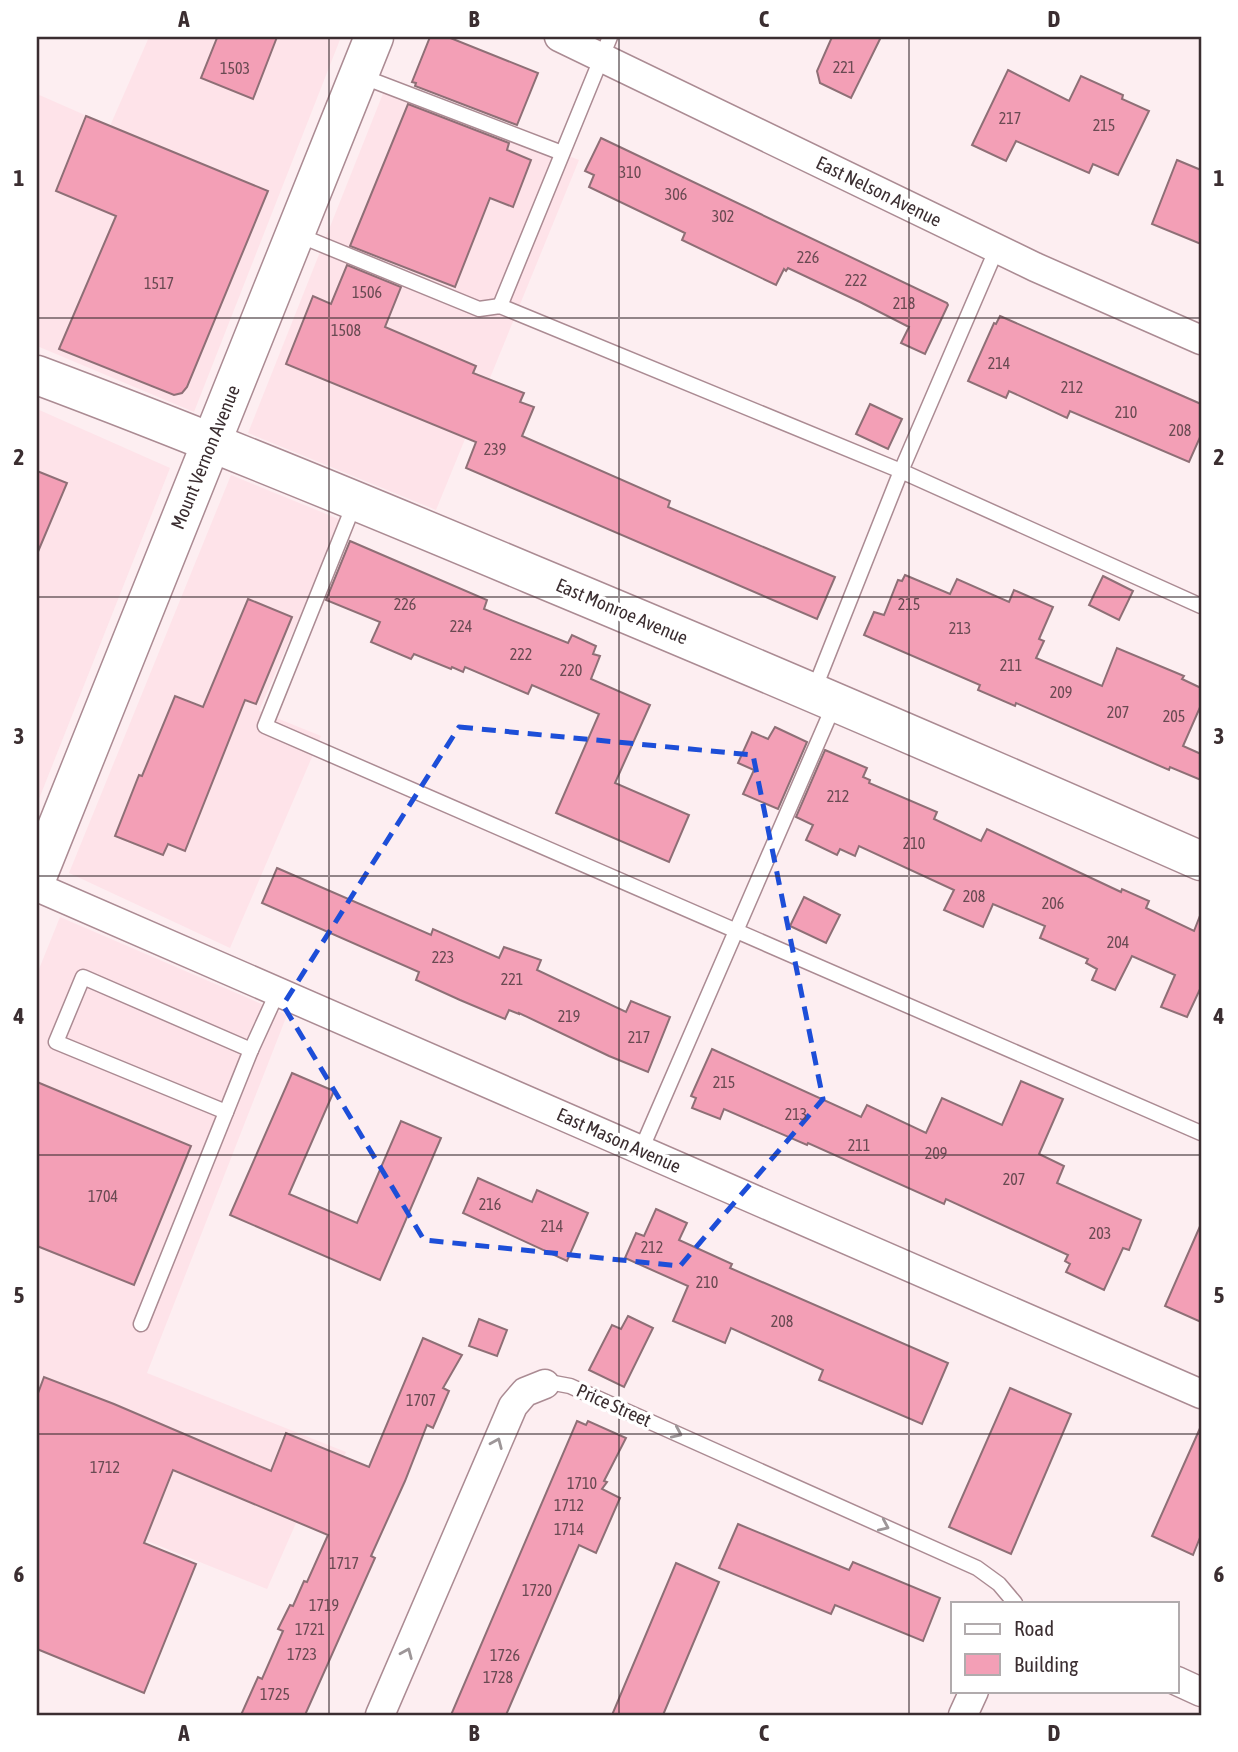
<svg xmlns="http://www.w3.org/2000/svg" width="1238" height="1752" font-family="'Asap Condensed',sans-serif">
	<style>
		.built { fill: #fee3e9 }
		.building { fill: #f39fb6; stroke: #8e6f76; stroke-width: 2 }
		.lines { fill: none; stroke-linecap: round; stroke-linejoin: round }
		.lane-casing { stroke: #ab8b93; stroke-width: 17 }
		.street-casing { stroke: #ab8b93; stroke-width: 31 }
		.secondary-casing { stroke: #ab8b93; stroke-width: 41 }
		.lane { stroke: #fff; stroke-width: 14 }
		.street { stroke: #fff; stroke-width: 28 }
		.secondary { stroke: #fff; stroke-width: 38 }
		.oneway { stroke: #9d9698 }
		.marked { fill: none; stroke: #1d4ed8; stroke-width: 5; stroke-dasharray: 14 9; stroke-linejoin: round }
		.grid { fill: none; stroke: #3b2e31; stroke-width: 2; stroke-opacity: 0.55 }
		.labels { text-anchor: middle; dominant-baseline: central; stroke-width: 7; stroke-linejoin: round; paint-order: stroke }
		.number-label { font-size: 16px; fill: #694a52 }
		.street-label { font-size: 19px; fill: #3b2e31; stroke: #fff }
		.neatline { fill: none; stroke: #3b2e31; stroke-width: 2.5 }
		.grid-label { font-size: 23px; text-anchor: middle; font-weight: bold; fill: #3b2e31 }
	</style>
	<rect width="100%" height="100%" fill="#fdeef1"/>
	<g class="built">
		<path d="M 149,37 L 341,37 L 194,412 L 37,346 L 37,94 L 110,126 Z"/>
		<path d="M 386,86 L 579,160 L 436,510 L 248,433 Z"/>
		<path d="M 37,409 L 170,468 L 37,804 Z"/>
		<path d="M 231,475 L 341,520 L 259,711 L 321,736 L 230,948 L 69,873 Z"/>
		<path d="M 60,917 L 287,1015 L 147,1373 L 346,1452 L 312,1528 L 296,1523 L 267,1589 L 37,1497 L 37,974 Z"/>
	</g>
	<g class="building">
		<path d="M 277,37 L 253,99 L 201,78 L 217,38 Z"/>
		<path d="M 430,37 L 448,37 L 538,73 L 517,125 L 415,86 L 416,83 L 412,82 Z"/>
		<path d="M 832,37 L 881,37 L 851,98 L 820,83 L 817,71 Z"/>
		<path d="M 1008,70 L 1069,101 L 1081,76 L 1123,95 L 1122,99 L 1149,111 L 1118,175 L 1093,164 L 1089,173 L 1016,141 L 1006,161 L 972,145 Z"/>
		<path d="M 408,104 L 509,143 L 507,150 L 531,160 L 513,207 L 490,198 L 455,287 L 350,246 Z"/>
		<path d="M 86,116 L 268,191 L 187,387 L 182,393 L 174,395 L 59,349 L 116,216 L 56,191 Z"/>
		<path d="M 601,138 L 947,303 L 948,305 L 925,354 L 901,343 L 909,327 L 860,302 L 788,268 L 786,271 L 784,269 L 776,285 L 682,240 L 685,233 L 589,187 L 594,175 L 585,171 Z"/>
		<path d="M 1177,160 L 1201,170 L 1201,244 L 1152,224 Z"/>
		<path d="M 347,265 L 401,287 L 385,327 L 476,366 L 473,373 L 524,393 L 520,402 L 534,407 L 522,436 L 670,501 L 668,507 L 835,577 L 817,619 L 466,468 L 476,442 L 286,364 L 313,296 L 331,304 Z"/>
		<path d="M 1000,316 L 1201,404 L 1201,435 L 1189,462 L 1070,411 L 1067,418 L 1009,391 L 1006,398 L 968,381 L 994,323 L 996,324 Z"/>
		<path d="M 870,404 L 902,419 L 888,449 L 856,434 Z"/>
		<path d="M 37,471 L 67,483 L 37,554 Z"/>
		<path d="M 350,541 L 487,600 L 484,609 L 568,643 L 572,635 L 596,646 L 593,654 L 600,656 L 591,679 L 650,705 L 615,783 L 689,815 L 669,862 L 556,813 L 599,714 L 532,685 L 528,694 L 465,667 L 463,672 L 452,667 L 451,669 L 414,654 L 411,659 L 371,642 L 380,622 L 326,600 Z"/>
		<path d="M 905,575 L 950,594 L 957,579 L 1009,602 L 1014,590 L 1053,607 L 1039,639 L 1044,641 L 1036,658 L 1102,686 L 1117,648 L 1184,676 L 1182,679 L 1201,688 L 1201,705 L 1183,746 L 1201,754 L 1201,780 L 1170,767 L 1169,770 L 1016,703 L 1015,706 L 978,690 L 980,685 L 864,635 L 874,612 L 884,615 L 898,580 L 902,581 Z"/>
		<path d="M 1103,576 L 1133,591 L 1119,620 L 1089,605 Z"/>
		<path d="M 248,599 L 292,617 L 256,704 L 245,700 L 185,851 L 168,844 L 163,855 L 115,836 L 139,775 L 142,776 L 175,696 L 203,707 Z"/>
		<path d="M 775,727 L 807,742 L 778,809 L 743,794 L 754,770 L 738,763 L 752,732 L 768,739 Z"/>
		<path d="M 825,750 L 867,768 L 863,777 L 870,780 L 869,783 L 937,812 L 934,819 L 981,841 L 987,829 L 1121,892 L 1122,889 L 1149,901 L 1146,908 L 1194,931 L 1201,913 L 1201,987 L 1187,1017 L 1161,1007 L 1175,975 L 1132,956 L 1115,990 L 1092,980 L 1097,969 L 1086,963 L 1088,959 L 1040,938 L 1045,926 L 993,904 L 983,927 L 944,910 L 954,890 L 859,846 L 855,856 L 840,849 L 837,855 L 806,840 L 813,825 L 796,817 Z"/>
		<path d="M 277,868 L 431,935 L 433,929 L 499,958 L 504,947 L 541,960 L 537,970 L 626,1012 L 631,1001 L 670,1017 L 648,1072 L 609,1056 L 519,1013 L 519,1014 L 509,1010 L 505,1019 L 460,1000 L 416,980 L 419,972 L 262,903 Z"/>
		<path d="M 804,897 L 840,915 L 826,943 L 790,926 Z"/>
		<path d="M 712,1049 L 861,1117 L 867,1105 L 926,1133 L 942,1098 L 1002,1125 L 1021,1081 L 1063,1099 L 1039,1154 L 1064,1166 L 1057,1183 L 1141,1220 L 1129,1250 L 1123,1248 L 1104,1290 L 1066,1272 L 1070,1264 L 1065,1261 L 1068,1255 L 946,1199 L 944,1204 L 808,1143 L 807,1145 L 724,1109 L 720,1119 L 692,1108 L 696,1098 L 691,1096 Z"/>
		<path d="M 292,1073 L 334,1091 L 289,1194 L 357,1223 L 401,1121 L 441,1138 L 380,1280 L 230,1215 Z"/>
		<path d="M 37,1082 L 191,1146 L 134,1285 L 37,1246 Z"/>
		<path d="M 478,1178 L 532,1202 L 537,1190 L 588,1213 L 567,1261 L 463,1213 Z"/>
		<path d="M 656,1209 L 687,1223 L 679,1240 L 732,1264 L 730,1268 L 948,1363 L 922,1424 L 819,1380 L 823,1370 L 731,1328 L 725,1343 L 673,1321 L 688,1286 L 625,1258 L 636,1233 L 644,1236 Z"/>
		<path d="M 1201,1224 L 1201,1322 L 1165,1306 Z"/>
		<path d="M 628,1316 L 653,1328 L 624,1387 L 589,1370 L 612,1325 L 621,1329 Z"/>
		<path d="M 479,1319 L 507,1330 L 497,1356 L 469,1346 Z"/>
		<path d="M 423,1338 L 462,1355 L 443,1388 L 449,1391 L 433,1428 L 427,1425 L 405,1481 L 371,1556 L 375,1558 L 305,1715 L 241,1715 L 258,1677 L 262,1679 L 283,1631 L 278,1629 L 290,1605 L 293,1606 L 304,1581 L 307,1582 L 328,1535 L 173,1470 L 144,1543 L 196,1564 L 144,1693 L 37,1649 L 37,1396 L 44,1377 L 114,1404 L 271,1471 L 286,1433 L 369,1467 Z"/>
		<path d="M 1010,1388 L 1071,1414 L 1011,1554 L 949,1527 Z"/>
		<path d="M 577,1421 L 586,1425 L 588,1421 L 626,1438 L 604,1481 L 607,1482 L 602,1489 L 620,1498 L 596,1553 L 579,1545 L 506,1715 L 451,1715 Z"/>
		<path d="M 1201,1426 L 1201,1535 L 1193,1555 L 1152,1536 Z"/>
		<path d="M 738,1524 L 849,1570 L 853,1562 L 940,1598 L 923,1641 L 835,1605 L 831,1614 L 719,1568 Z"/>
		<path d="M 676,1563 L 719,1582 L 663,1715 L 612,1715 Z"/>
	</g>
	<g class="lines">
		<defs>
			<g id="lane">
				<path d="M 361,76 L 562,153"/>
				<path d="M 296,234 L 479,309 L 500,306 L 901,471 L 1201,606"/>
				<path d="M 500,306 L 610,37"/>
				<path d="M 355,502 L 265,726 L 1201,1133"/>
				<path d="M 814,690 L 901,471 L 997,248"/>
				<path d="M 226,1112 L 56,1042 L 83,977 L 251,1050"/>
				<path d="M 641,1150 L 834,705"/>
				<path d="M 141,1324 L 251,1050 L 278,991"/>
				<path d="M 545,1384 L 554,1383 L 570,1386 L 977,1568 L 999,1584 L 1015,1603"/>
			</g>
			<g id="street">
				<path d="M 559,37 L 1035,267 L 1201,340"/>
				<path d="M 37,887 L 1201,1394"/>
				<path d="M 1177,1681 L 1201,1692"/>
				<path d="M 380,1715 L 513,1406 L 525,1392 L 545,1384"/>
				<path d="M 963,1715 L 974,1691"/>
			</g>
			<g id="secondary">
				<path d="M 37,375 C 203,437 367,505 531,574 C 755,667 978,763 1201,861"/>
				<path d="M 37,877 L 374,37"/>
			</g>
		</defs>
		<use href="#lane" class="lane-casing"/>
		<use href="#street" class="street-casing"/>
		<use href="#secondary" class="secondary-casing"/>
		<use href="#lane" class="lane"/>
		<use href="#street" class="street"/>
		<use href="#secondary" class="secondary"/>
	</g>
	<defs><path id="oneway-chevron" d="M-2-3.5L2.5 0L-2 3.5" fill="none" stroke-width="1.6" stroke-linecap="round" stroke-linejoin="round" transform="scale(1.75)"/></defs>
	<g class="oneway">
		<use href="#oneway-chevron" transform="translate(677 1433) rotate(24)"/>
		<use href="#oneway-chevron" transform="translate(497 1443) rotate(-67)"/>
		<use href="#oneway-chevron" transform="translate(884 1526) rotate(24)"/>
		<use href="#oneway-chevron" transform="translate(407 1653) rotate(-67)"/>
	</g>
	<path class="marked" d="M 459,727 L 753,755 L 823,1099 L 680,1266 L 424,1240 L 283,1005 Z"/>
	<path class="grid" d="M 329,37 L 329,1715M 619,37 L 619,1715M 909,37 L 909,1715M 37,318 L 1201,318M 37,597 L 1201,597M 37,876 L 1201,876M 37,1155 L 1201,1155M 37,1434 L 1201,1434"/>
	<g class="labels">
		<g class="number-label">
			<text x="844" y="67">221</text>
			<text x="235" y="68">1503</text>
			<text x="1010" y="118">217</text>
			<text x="1104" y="125">215</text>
			<text x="630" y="172">310</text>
			<text x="676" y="194">306</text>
			<text x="723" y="216">302</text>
			<text x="808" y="257">226</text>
			<text x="856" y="280">222</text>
			<text x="159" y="283">1517</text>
			<text x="367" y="292">1506</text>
			<text x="904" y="303">218</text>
			<text x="346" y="330">1508</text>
			<text x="999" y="363">214</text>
			<text x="1072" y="387">212</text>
			<text x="1126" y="412">210</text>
			<text x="1180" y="430">208</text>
			<text x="495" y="449">239</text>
			<text x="405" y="604">226</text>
			<text x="909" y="604">215</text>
			<text x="461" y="626">224</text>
			<text x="960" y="628">213</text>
			<text x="521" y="654">222</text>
			<text x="1011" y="665">211</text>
			<text x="571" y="670">220</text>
			<text x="1061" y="692">209</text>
			<text x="1118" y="712">207</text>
			<text x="1174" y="716">205</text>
			<text x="838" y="796">212</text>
			<text x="914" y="843">210</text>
			<text x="974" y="896">208</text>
			<text x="1053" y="903">206</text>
			<text x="1118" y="942">204</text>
			<text x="443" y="957">223</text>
			<text x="512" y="979">221</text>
			<text x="569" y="1016">219</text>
			<text x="639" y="1037">217</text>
			<text x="724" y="1082">215</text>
			<text x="796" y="1114">213</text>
			<text x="859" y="1145">211</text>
			<text x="936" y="1153">209</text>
			<text x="1014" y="1179">207</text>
			<text x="103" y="1196">1704</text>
			<text x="490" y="1204">216</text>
			<text x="552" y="1226">214</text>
			<text x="1100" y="1233">203</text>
			<text x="652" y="1247">212</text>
			<text x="707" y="1282">210</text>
			<text x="782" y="1321">208</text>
			<text x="421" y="1400">1707</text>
			<text x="105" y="1467">1712</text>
			<text x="582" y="1483">1710</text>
			<text x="569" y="1505">1712</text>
			<text x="569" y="1529">1714</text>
			<text x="344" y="1563">1717</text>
			<text x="537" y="1590">1720</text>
			<text x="324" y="1605">1719</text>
			<text x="310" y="1629">1721</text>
			<text x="302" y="1654">1723</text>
			<text x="505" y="1655">1726</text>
			<text x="498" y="1677">1728</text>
			<text x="275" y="1694">1725</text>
		</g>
		<g class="street-label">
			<text transform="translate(879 191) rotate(26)">East Nelson Avenue</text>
			<text transform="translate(205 457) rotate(-68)">Mount Vernon Avenue</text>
			<text transform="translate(622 611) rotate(23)">East Monroe Avenue</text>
			<text transform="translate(619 1140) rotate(24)">East Mason Avenue</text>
			<text transform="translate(614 1405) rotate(24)">Price Street</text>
		</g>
	</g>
	<rect width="1238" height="1752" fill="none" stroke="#ffffff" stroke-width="77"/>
	<rect x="951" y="1602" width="228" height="91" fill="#ffffff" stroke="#b1abad" stroke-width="2"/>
	<rect x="965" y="1624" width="35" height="10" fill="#ffffff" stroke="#b1abad" stroke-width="2"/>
	<text x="1014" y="1636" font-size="21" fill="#3b2e31">Road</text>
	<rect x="965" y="1654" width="35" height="21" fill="#f39fb6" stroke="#b1abad" stroke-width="2"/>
	<text x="1014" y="1672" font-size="21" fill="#3b2e31">Building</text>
	<rect x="38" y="38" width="1162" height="1676" class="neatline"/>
	<g class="grid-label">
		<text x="184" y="27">A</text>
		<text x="474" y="27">B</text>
		<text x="764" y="27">C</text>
		<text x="1054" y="27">D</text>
		<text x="19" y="186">1</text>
		<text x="1219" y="186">1</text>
		<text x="19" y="465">2</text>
		<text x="1219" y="465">2</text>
		<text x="19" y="744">3</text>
		<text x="1219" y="744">3</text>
		<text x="19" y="1024">4</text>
		<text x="1219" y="1024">4</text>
		<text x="19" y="1303">5</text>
		<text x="1219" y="1303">5</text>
		<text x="19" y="1582">6</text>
		<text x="1219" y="1582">6</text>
		<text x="184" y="1741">A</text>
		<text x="474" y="1741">B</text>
		<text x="764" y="1741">C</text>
		<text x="1054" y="1741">D</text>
	</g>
</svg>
